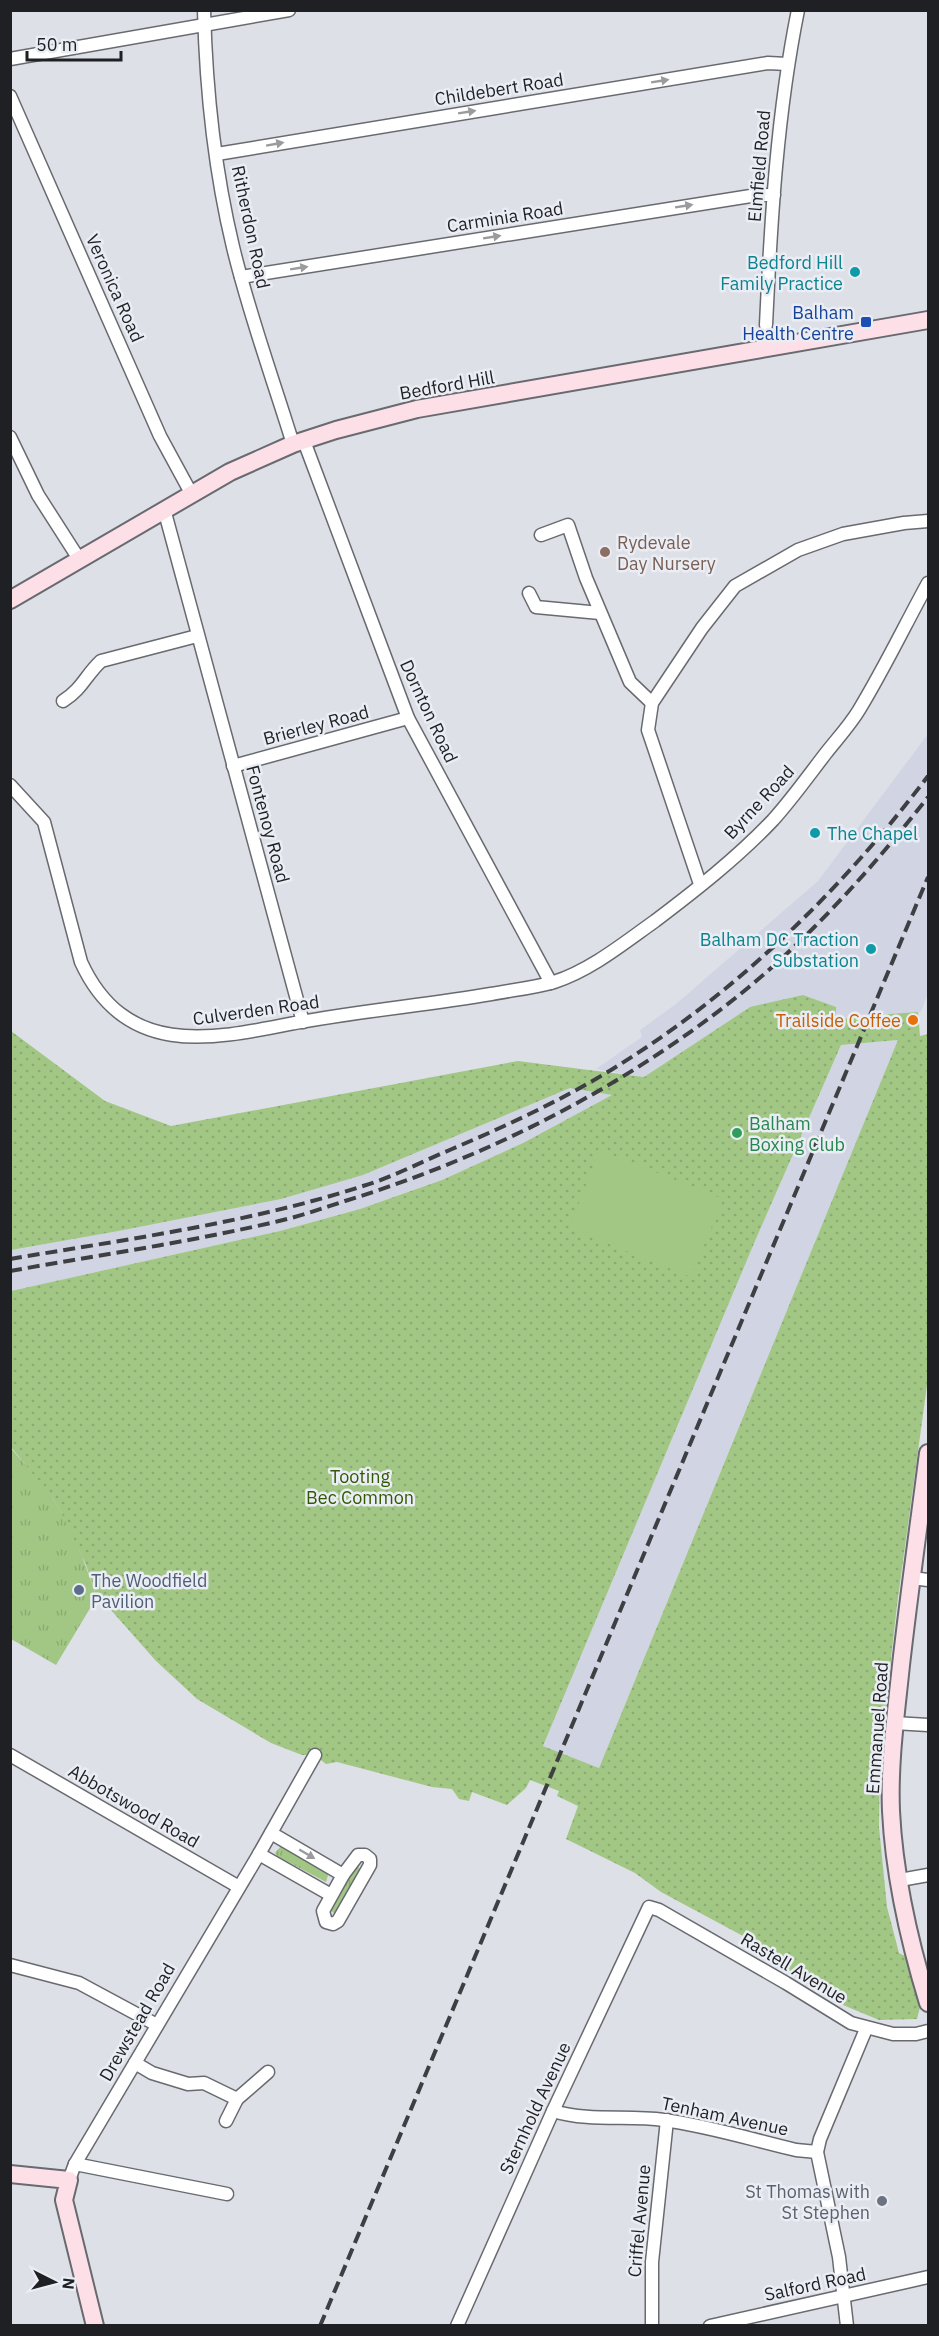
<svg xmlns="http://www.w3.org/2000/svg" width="939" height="2336" font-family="'IBM Plex Sans',sans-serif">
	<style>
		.built { fill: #d1d5e3 }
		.grass { fill: url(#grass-tufts) }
		.park { fill: url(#park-dots); fill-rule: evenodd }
		.pitch { fill: #a2c785 }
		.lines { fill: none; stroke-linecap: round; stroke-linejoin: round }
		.street-casing { stroke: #686a70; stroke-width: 15 }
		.secondary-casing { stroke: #686a70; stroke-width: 20 }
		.street { stroke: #fff; stroke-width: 12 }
		.secondary { stroke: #fddfe7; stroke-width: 16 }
		.rail { stroke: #3e3f42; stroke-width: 4; stroke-dasharray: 12 6; stroke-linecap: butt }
		.oneway { fill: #9a9b9c }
		.culture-dot { fill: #0f9aa8; stroke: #eaedf4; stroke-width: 2 }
		.transit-dot { fill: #1a4fb4; stroke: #eaedf4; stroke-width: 2 }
		.education-dot { fill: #8d6e63; stroke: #eaedf4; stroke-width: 2 }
		.food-dot { fill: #e8710a; stroke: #eaedf4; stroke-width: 2 }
		.leisure-dot { fill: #2e9e5b; stroke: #eaedf4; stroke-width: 2 }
		.service-dot { fill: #5c6f8a; stroke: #eaedf4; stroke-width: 2 }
		.worship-dot { fill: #6b7280; stroke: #eaedf4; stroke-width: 2 }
		.labels { text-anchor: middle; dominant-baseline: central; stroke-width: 5; stroke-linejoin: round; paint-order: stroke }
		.street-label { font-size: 18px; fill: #1f2023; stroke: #eaedf4 }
		.culture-label { font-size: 18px; fill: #0d838f; stroke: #eaedf4; text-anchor: end }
		.transit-label { font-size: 18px; fill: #164399; stroke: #eaedf4; text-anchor: end }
		.education-label { font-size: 18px; fill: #785e54; stroke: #eaedf4; text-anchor: start }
		.food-label { font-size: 18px; fill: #c56008; stroke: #eaedf4; text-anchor: end }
		.leisure-label { font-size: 18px; fill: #27864d; stroke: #eaedf4; text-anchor: start }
		.park-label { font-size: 18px; fill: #335803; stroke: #eaedf4 }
		.service-label { font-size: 18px; fill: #4e5e75; stroke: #eaedf4; text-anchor: start }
		.worship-label { font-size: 18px; fill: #5b616d; stroke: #eaedf4; text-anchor: end }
	</style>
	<defs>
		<pattern id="grass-tufts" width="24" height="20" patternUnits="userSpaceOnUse" patternTransform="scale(1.5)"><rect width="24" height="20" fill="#a2c785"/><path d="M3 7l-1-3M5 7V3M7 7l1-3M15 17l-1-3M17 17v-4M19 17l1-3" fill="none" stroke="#8bab73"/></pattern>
		<pattern id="park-dots" width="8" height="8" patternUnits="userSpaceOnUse" patternTransform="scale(1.5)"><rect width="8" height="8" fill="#a2c785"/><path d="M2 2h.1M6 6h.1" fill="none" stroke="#8bab73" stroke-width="1.8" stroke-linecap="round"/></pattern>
	</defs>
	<rect width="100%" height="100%" fill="#dde0e6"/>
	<g class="built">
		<path d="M 928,734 L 928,993 L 921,1012 L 888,1014 L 878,1017 L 836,1019 L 835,1013 L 750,1007 L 644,1077 L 596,1069 L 642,1037 L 640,1030 L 676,1004 L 818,881 Z"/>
		<path d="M 899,1040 L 599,1768 L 543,1746 L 755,1241 L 841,1045 Z"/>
		<path d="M 570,1088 L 613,1095 L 523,1143 L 442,1180 L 360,1209 L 280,1231 L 11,1291 L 11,1250 L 113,1232 L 363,1175 Z"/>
	</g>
	<g class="grass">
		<path d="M 10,1447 C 25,1465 43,1482 55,1502 C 73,1530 84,1561 95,1592 L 98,1595 L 56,1665 L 11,1639 Z"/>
		<path d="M 281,1846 L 295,1851 L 329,1872 L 326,1882 L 277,1856 L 275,1853 Z"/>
		<path d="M 357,1865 L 362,1872 L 335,1914 L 330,1910 Z"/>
	</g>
	<path class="park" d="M 803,995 L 836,1007 L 836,1019 L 878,1017 L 888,1014 L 918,1012 L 920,1036 L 928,1034 L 928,1378 L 897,1605 L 880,1757 L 879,1827 L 887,1907 L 899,1953 L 905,1956 L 920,2007 L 917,2019 L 879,2020 L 843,2005 L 803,1981 L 743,1936 L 661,1892 L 635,1873 L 566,1839 L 578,1806 L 557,1796 L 559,1791 L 530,1780 L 526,1788 L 507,1805 L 472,1792 L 469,1801 L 459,1799 L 452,1789 L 432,1787 L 337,1762 L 326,1764 L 315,1755 L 302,1755 L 271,1743 L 197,1699 L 156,1661 L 95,1592 L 86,1565 L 61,1512 L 53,1499 L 11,1447 L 11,1291 L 280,1231 L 360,1209 L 442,1180 L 523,1143 L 612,1095 L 570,1088 L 363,1175 L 281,1199 L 113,1232 L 11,1250 L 11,1031 L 105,1101 L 171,1126 L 518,1061 L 644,1077 L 750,1007 ZM 898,1040 L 599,1768 L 543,1746 L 755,1241 L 841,1045 Z"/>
	<path class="pitch" d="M 600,1150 L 723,1199 L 691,1277 L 569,1228 Z"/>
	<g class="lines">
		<defs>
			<g id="street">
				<path d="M 204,10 C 206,88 215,172 233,247 C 249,314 273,379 293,444"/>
				<path d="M 10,59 L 289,10"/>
				<path d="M 10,96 L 160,436 L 191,493"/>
				<path d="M 217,154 L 768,63 L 787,64"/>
				<path d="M 241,277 L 757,195 L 774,195"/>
				<path d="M 766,325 C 771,219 777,114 798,10"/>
				<path d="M 10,437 L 38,495 L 79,559"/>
				<path d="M 304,441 L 408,718 L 551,983"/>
				<path d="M 164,509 L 303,1022"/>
				<path d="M 541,535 L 568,525 L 586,578 L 630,682 L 652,703"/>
				<path d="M 529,593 L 536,607 L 600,613"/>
				<path d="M 63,701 C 83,688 85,676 101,661 L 197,636"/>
				<path d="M 233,766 L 408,718"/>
				<path d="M 10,785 L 44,822 L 81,962 C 125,1058 210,1040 295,1023 C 360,1011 426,1005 491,994 C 512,990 534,988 554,982 C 591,970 624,943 655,921 C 696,890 738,857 773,820 C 792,799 809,775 826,753 C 837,739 850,725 859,710 C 884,669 905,625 928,583"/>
				<path d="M 700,884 L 648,730 L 652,703 L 702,628 L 735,586 L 798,550 L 843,534 L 904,523 L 928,521"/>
				<path d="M 912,1578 L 928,1580"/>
				<path d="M 894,1723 L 928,1725"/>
				<path d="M 10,1755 L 239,1887"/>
				<path d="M 271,1833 L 343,1875"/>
				<path d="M 259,1854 L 331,1895"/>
				<path d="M 358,1855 L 365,1855 L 370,1859 L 370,1865 L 338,1921 L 333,1924 L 326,1922 L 323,1911 L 343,1875 Z"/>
				<path d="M 900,1880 L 928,1875"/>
				<path d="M 10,1965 L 79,1983 L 157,2025"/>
				<path d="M 135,2063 L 152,2073 L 188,2084 L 204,2083 L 237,2099 L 268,2072"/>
				<path d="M 553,2111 C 590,2122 627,2115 664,2120 C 709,2126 753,2140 796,2150 L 817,2152"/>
				<path d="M 226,2121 L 237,2099"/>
				<path d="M 75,2164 L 227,2194"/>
				<path d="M 69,2180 L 75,2164 L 259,1854 L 315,1755"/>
				<path d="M 457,2326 L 553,2111 L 649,1907 L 659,1910 L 786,1983 L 851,2023 L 893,2034 L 916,2034 L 928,2031"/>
				<path d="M 652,2326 L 652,2262 L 667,2120"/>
				<path d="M 710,2326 L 928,2277"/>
				<path d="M 847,2326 L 839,2257 L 817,2152 L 820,2139 L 866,2029"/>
			</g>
			<g id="secondary">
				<path d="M 10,600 L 230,472 L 293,444 L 336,430 L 417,409 L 928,320"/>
				<path d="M 928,1453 C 919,1524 909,1594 901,1665 C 896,1714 889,1762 891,1811 C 894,1873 910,1944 928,2003"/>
				<path d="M 10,2174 L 69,2180 L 64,2200 L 95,2326"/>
			</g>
		</defs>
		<use href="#street" class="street-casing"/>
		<use href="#secondary" class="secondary-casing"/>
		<use href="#street" class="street"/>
		<use href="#secondary" class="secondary"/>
		<g class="rail">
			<path d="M 10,1259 C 128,1239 249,1223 363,1186 C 393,1177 423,1161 452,1149 C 506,1126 560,1101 611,1070 C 734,995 841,891 928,776"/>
			<path d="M 10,1271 C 100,1255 190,1242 279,1221 C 301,1216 323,1208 345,1201 C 491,1156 631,1084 749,987 C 816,931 874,866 928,797"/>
			<path d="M 320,2326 L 928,877"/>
		</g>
	</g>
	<defs><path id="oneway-solid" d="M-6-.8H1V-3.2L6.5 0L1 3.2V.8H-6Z" transform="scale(1.5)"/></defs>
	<g class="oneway">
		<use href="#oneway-solid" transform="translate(660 81) rotate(-9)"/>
		<use href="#oneway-solid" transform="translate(467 112) rotate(-9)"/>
		<use href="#oneway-solid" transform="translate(275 144) rotate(-10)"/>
		<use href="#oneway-solid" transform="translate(684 206) rotate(-9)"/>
		<use href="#oneway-solid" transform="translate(492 237) rotate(-9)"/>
		<use href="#oneway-solid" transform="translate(299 268) rotate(-9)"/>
		<use href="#oneway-solid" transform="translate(307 1854) rotate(30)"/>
	</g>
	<g class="culture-dot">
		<circle cx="855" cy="272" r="6"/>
		<circle cx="815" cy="833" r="6"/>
		<circle cx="871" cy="949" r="6"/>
	</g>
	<rect class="transit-dot" x="860" y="316" width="12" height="12" rx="3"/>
	<circle class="education-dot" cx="605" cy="552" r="6"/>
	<circle class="food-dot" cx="913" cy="1020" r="6"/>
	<circle class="leisure-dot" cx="737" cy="1133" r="6"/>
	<circle class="service-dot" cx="79" cy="1590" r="6"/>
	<circle class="worship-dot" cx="882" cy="2201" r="6"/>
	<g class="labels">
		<g class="street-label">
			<text transform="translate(499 89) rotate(-9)">Childebert Road</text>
			<text transform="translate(759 166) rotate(-85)">Elmfield Road</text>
			<text transform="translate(505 217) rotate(-9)">Carminia Road</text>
			<text transform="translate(251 227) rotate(78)">Ritherdon Road</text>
			<text transform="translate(115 288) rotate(66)">Veronica Road</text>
			<text transform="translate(447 385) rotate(-10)">Bedford Hill</text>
			<text transform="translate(429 711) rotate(65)">Dornton Road</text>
			<text transform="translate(316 725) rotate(-15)">Brierley Road</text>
			<text transform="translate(759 802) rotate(-47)">Byrne Road</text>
			<text transform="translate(268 824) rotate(75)">Fontenoy Road</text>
			<text transform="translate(256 1010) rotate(-8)">Culverden Road</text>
			<text transform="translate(877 1728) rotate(-86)">Emmanuel Road</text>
			<text transform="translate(134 1806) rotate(30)">Abbotswood Road</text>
			<text transform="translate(794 1968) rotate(31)">Rastell Avenue</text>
			<text transform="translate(137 2022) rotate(-60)">Drewstead Road</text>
			<text transform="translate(535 2108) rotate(-65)">Sternhold Avenue</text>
			<text transform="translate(725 2116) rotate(12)">Tenham Avenue</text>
			<text transform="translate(639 2221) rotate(-85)">Criffel Avenue</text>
			<text transform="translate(815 2284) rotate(-12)">Salford Road</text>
		</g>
		<g class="culture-label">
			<text x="843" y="262">Bedford Hill<tspan x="843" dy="21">Family Practice</tspan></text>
			<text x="827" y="833" text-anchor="start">The Chapel</text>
			<text x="859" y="939">Balham DC Traction<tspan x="859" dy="21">Substation</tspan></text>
		</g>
		<g class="transit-label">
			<text x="854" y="312">Balham<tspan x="854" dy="21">Health Centre</tspan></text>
		</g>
		<g class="education-label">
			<text x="617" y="542">Rydevale<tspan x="617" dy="21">Day Nursery</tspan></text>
		</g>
		<g class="food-label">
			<text x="901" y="1020">Trailside Coffee</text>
		</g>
		<g class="leisure-label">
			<text x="749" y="1123">Balham<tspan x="749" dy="21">Boxing Club</tspan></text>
		</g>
		<g class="park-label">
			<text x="360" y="1476">Tooting<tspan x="360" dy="21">Bec Common</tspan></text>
		</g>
		<g class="service-label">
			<text x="91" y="1580">The Woodfield<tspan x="91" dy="21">Pavilion</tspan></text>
		</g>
		<g class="worship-label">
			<text x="870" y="2191">St Thomas with<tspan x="870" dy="21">St Stephen</tspan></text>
		</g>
	</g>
	<rect width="939" height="2336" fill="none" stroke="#1f2023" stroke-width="24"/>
	<g transform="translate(54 2282) rotate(96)" stroke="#eaedf4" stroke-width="4.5" paint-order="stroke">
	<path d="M0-4.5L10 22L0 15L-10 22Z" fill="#1f2023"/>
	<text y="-9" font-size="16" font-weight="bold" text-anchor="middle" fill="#1f2023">N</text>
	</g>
	<path d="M27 51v9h94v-9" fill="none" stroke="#1f2023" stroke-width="3"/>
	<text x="36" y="51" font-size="18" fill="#1f2023" stroke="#eaedf4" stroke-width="4.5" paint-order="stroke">50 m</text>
</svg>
